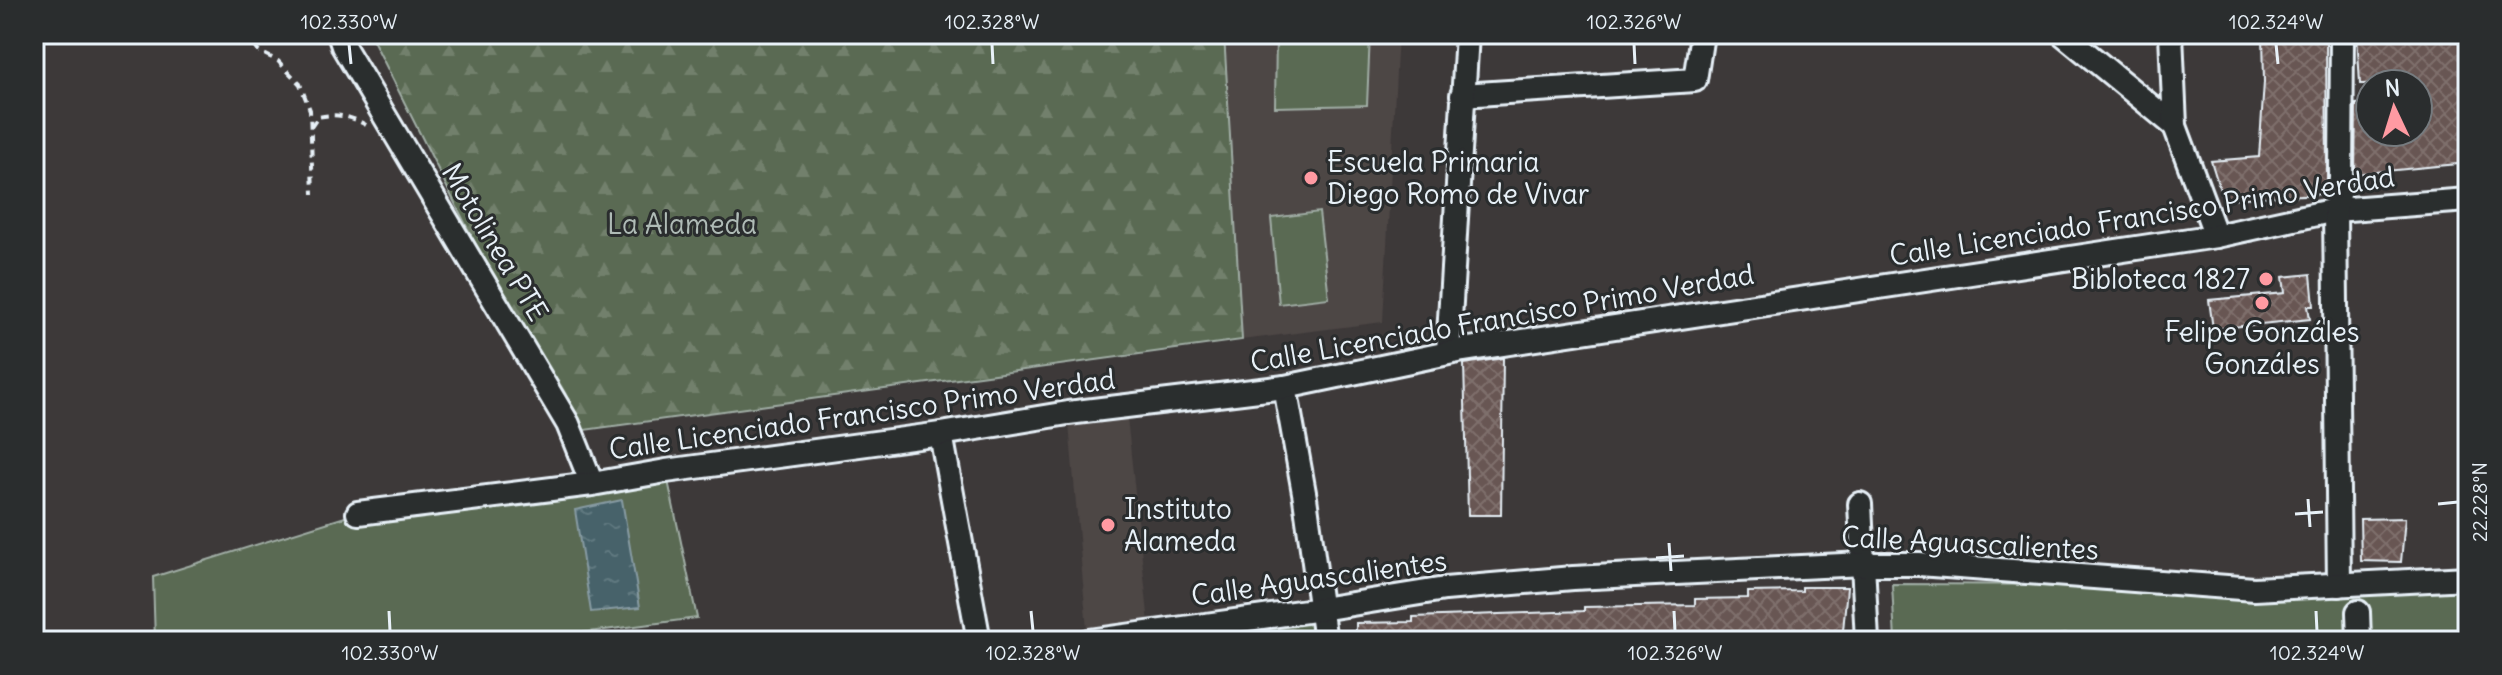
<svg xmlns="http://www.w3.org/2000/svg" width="2502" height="675" font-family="Delius,sans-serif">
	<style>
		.built { fill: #4d4645 }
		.forest { fill: url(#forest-firs); stroke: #a1aea6; stroke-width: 2 }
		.park { fill: #5a6a53; stroke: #a1aea6; stroke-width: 2 }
		.garden { fill: url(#garden-furrows); stroke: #a1aea6; stroke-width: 2 }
		.water { fill: url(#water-ripples); stroke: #879ba3; stroke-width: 2 }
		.building { fill: url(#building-cross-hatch); stroke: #e8f1f8; stroke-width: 2 }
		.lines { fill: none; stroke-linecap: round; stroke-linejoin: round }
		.minor-casing { stroke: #e8f1f8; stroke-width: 28 }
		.path { stroke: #e8f1f8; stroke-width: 4; stroke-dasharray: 8 6; stroke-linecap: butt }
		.minor { stroke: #2a2d2e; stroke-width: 22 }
		.ticks { fill: none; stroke: #e8f1f8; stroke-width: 3 }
		.poi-dot { fill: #ff9aa2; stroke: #2a2d2e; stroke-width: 3 }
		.labels { text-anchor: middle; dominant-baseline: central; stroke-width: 6; stroke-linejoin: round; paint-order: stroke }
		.poi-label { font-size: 28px; fill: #e8f1f8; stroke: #2a2d2e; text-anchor: start }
		.street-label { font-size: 28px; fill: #e8f1f8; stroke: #2a2d2e }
		.park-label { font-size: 28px; fill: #afbbb6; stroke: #2a2d2e }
		.neatline { fill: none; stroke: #e8f1f8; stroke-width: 3 }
		.ticks-label { font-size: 20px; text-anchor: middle; fill: #e8f1f8 }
	</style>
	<defs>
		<pattern id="forest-firs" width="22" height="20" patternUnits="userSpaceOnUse" patternTransform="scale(2)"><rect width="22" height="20" fill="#5a6a53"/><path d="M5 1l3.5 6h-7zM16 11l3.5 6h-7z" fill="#72806c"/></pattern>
		<pattern id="garden-furrows" width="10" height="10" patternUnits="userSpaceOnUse" patternTransform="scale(2)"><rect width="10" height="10" fill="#5a6a53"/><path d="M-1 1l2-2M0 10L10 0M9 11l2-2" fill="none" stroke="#72806c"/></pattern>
		<pattern id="water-ripples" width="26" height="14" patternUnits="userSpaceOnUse" patternTransform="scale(2)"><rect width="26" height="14" fill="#46626a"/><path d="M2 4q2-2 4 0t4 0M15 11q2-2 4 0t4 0" fill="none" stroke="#617980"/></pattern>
		<pattern id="building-cross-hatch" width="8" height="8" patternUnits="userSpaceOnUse" patternTransform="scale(2)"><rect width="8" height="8" fill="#685653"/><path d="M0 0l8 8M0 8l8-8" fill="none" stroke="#7e6f6c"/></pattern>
	</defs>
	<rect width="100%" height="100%" fill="#3d3939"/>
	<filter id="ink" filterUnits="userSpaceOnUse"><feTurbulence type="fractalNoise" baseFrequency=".0125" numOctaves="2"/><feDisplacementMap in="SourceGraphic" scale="16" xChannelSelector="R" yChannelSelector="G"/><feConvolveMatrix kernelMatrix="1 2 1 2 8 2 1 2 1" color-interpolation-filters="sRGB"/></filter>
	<g filter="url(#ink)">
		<g class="built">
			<path d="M 1224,34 L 1398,34 L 1383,322 L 1242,340 Z"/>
			<path d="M 1068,413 L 1127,417 L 1150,633 L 1088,641 Z"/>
		</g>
		<path class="forest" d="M 370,34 L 1224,34 L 1242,340 L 570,432 Z"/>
		<g class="park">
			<path d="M 1276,34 L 1370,34 L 1367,105 L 1275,107 Z"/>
			<path d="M 1319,212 L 1329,298 L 1279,304 L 1271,218 Z"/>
			<path d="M 666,471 L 697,618 L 582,633 L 582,641 L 155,641 L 153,577 L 358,513 Z"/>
			<path d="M 1892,584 L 2468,587 L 2468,641 L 1895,641 Z"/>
		</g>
		<g class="garden">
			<path d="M 1321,609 L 1323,641 L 1089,641 Z"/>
			<path d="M 2064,634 L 2099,637 L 2108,641 L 2030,641 Z"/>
		</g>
		<path class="water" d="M 622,500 L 640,607 L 591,612 L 575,510 Z"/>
		<g class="building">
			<path d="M 2263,34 L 2326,34 L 2327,178 L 2324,194 L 2223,199 L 2211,161 L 2259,157 L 2264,82 Z"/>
			<path d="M 2357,34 L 2466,34 L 2466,37 L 2468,36 L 2468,163 L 2355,174 L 2356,104 L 2370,103 L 2370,132 L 2418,132 L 2418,84 L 2360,84 Z"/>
			<path d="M 2311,274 L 2314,306 L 2308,306 L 2310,319 L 2213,329 L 2209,300 L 2285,293 L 2283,277 Z"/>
			<path d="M 1503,358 L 1501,515 L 1468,515 L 1464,364 Z"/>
			<path d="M 2405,518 L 2401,562 L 2361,561 L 2360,519 Z"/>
			<path d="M 1802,587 L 1847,587 L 1843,631 L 1790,629 L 1789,636 L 1737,634 L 1736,641 L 1356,641 L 1356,623 L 1413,622 L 1413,617 L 1584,611 L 1584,607 L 1695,605 L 1695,599 L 1748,598 L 1748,592 L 1802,591 Z"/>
		</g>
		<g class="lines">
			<defs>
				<g id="minor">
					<path d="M 339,34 L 343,46 L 568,424 L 592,484"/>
					<path d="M 2063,34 L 2175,126"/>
					<path d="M 2171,34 L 2175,126 L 2216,236"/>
					<path d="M 1462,95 L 1695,80 L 1702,34"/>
					<path d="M 1448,352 L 1467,34"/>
					<path d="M 1285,387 L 1305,498 L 1325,641"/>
					<path d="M 941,434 L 979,641"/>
					<path d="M 1860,504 L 1867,641"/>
					<path d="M 358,513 L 592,484 L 666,471 L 941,434 L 1068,413 L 1285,387 L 1463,350 L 2216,236 L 2335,210 L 2468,200"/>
					<path d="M 2339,585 L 2335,210 L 2341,179 L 2342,34"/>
					<path d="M 2358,612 L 2359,641"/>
					<path d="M 1089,641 L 1321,609 L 1445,589 L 1573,578 L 1864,564 L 1919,564 L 2254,589 L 2468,578"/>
				</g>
			</defs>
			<use href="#minor" class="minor-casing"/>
			<g class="path">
				<path d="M 247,34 L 258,51 L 278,61 L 300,84 L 310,110 L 313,194"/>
				<path d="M 311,127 L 318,117 C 336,113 350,116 366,125"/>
			</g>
			<use href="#minor" class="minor"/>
		</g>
	</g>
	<path class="ticks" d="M 349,44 L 351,64M 992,44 L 993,64M 1634,44 L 1635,64M 2276,44 L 2278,64M 2308,499 L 2310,527M 2438,504 L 2458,502M 2295,514 L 2323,512M 1669,543 L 1671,571M 1656,558 L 1684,556M 389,611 L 390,631M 1031,611 L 1033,631M 1674,611 L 1675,631M 2316,611 L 2317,631"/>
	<g class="poi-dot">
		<circle cx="1311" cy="178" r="8"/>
		<circle cx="2266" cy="279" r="8"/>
		<circle cx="2262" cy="303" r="8"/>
		<circle cx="1108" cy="525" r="8"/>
	</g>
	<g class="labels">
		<g class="poi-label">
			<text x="1327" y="162">Escuela Primaria<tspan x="1327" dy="32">Diego Romo de Vivar</tspan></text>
			<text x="2250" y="279" text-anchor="end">Bibloteca 1827</text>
			<text x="2262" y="332" text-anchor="middle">Felipe Gonzáles<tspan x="2262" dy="32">Gonzáles</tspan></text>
			<text x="1124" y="509">Instituto<tspan x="1124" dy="32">Alameda</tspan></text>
		</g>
		<g class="street-label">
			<text transform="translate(2142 216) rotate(-9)">Calle Licenciado Francisco Primo Verdad</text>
			<text transform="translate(495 242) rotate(59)">Motolinea PTE</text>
			<text transform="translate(1502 318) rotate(-10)">Calle Licenciado Francisco Primo Verdad</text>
			<text transform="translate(862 414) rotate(-8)">Calle Licenciado Francisco Primo Verdad</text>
			<text transform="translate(1970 543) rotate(3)">Calle Aguascalientes</text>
			<text transform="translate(1319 578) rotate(-8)">Calle Aguascalientes</text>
		</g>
		<g class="park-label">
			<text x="682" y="224">La Alameda</text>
		</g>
	</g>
	<rect width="2502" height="675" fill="none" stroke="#2a2d2e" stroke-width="88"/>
	<g transform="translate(2394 108) rotate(356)"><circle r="38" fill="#2a2d2e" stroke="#767b7f" stroke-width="2"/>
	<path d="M0-6L14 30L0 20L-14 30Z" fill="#ff9aa2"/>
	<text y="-12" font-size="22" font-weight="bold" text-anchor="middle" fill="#e8f1f8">N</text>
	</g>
	<rect x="44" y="44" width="2414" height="587" class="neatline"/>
	<g class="ticks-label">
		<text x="349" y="29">102.330°W</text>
		<text x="992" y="29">102.328°W</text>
		<text x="1634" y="29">102.326°W</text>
		<text x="2276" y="29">102.324°W</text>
		<text transform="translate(2480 502) rotate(-90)" y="7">22.228°N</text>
		<text x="390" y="660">102.330°W</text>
		<text x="1033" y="660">102.328°W</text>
		<text x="1675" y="660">102.326°W</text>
		<text x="2317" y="660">102.324°W</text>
	</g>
</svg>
